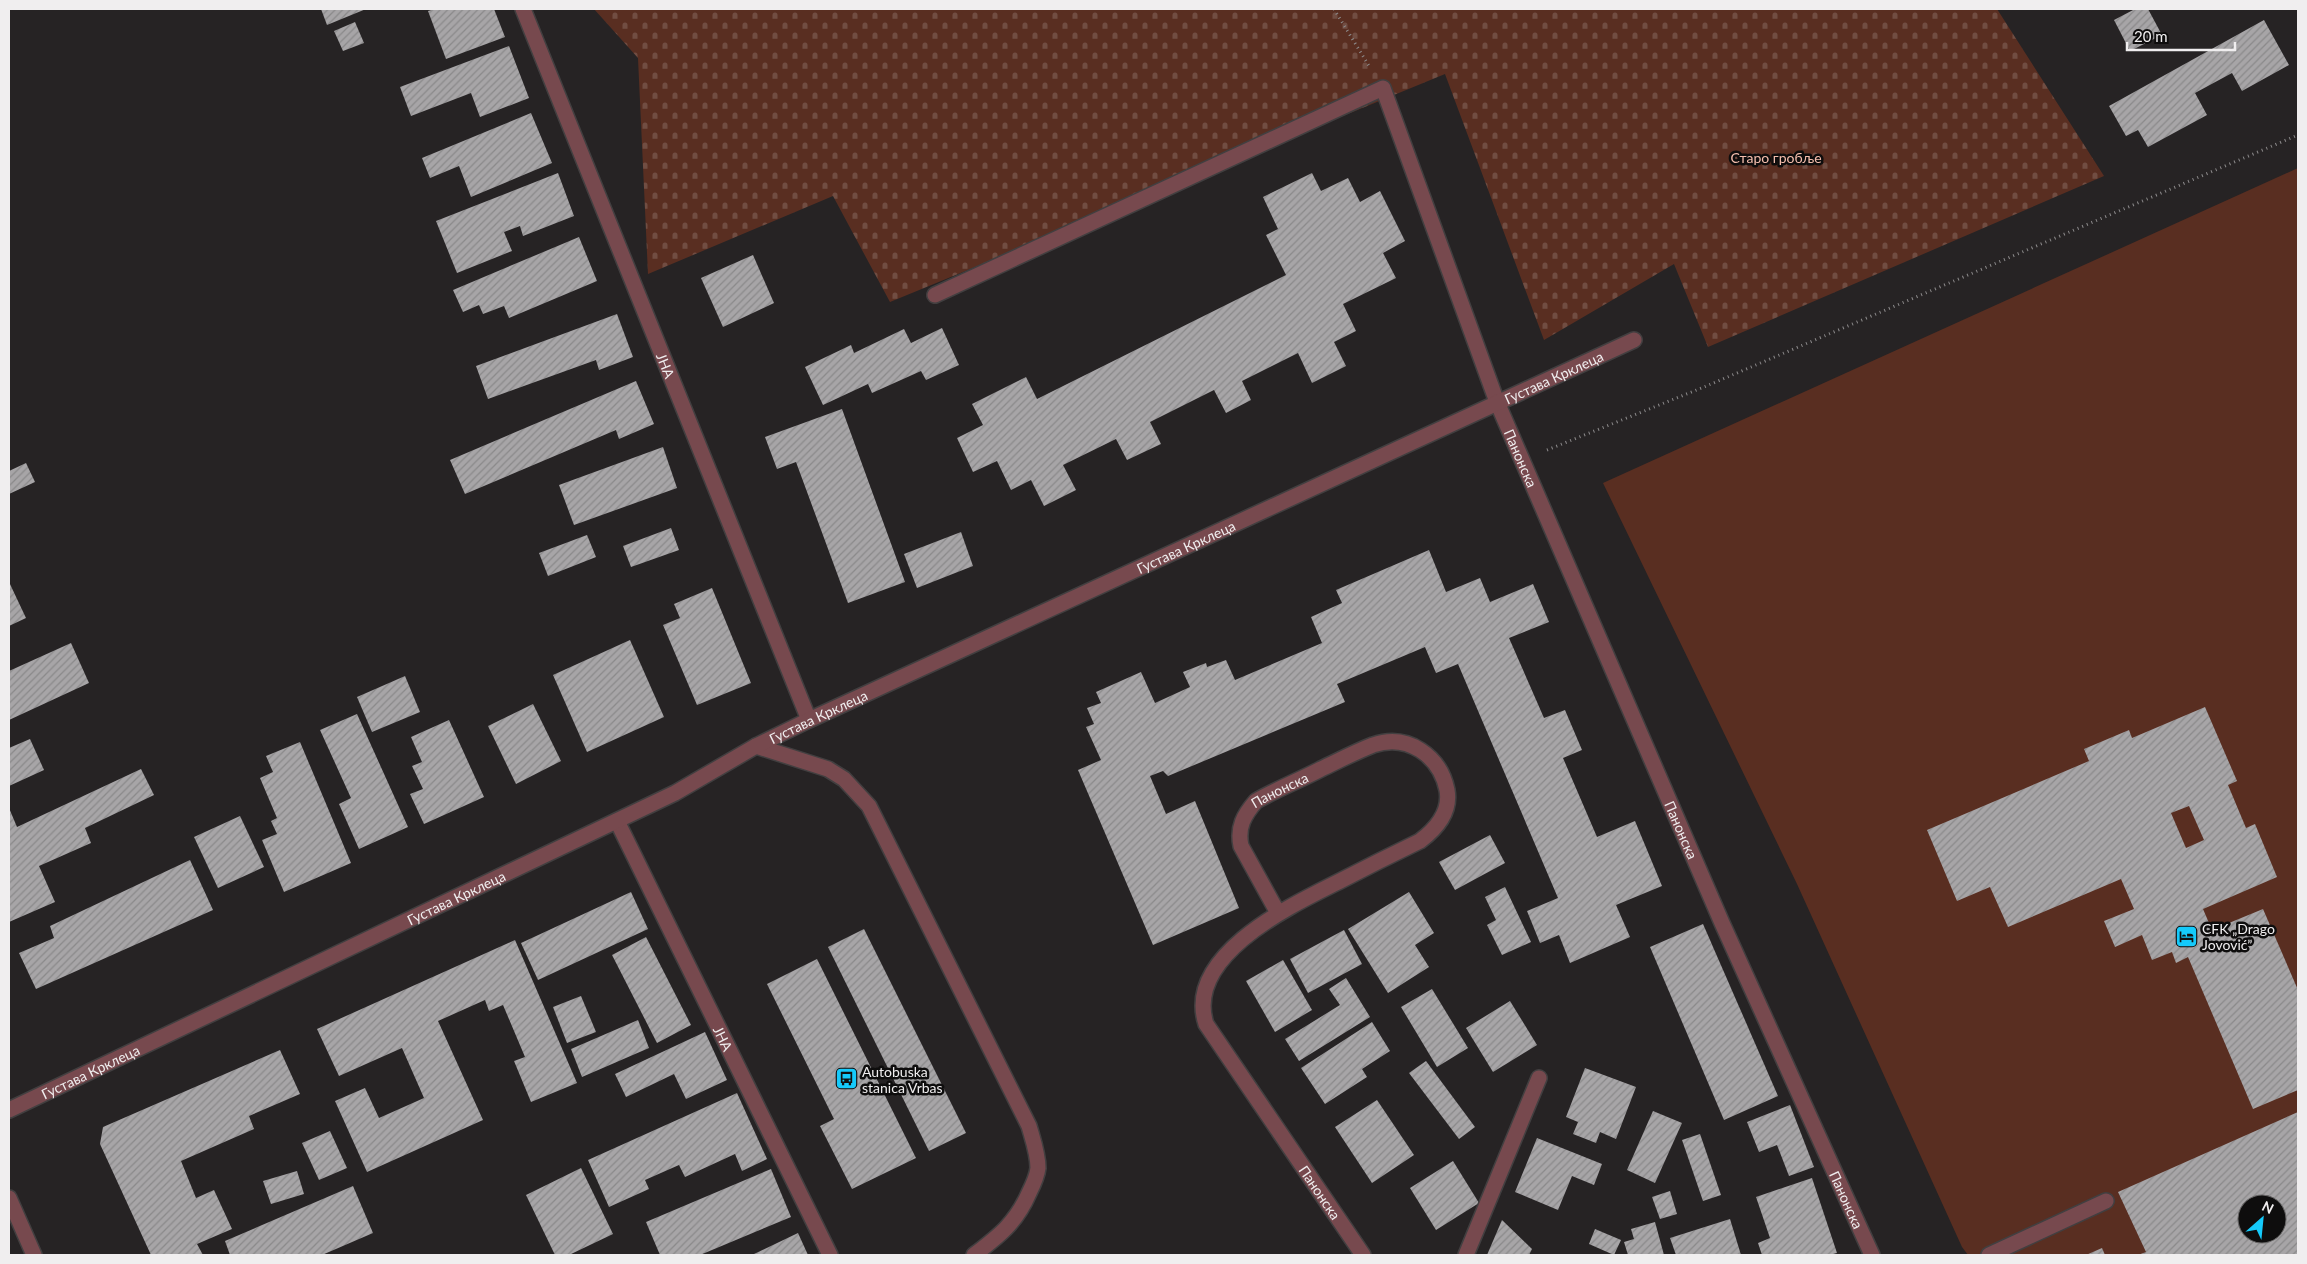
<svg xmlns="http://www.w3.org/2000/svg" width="2307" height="1264" font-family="Lato,sans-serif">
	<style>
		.grass { fill: #592e21; fill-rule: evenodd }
		.cemetery { fill: url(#cemetery-stones) }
		.building { fill: url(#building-hatch); fill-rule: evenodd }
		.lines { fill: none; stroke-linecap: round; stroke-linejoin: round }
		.service-casing { stroke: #423f40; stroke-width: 18 }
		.minor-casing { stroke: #423f40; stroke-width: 18 }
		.path { stroke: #8d8b8c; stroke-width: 3; stroke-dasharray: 1 4; stroke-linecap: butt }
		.service { stroke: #77494e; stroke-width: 15 }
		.minor { stroke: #77494e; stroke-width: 15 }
		.labels { text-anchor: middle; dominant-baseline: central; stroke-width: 5; stroke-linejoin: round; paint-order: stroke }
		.park-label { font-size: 14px; fill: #f4bead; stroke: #0e0d0d }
		.street-label { font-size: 14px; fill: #f0eeef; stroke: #0e0d0d }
		.poi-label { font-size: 14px; fill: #f0eeef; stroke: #0e0d0d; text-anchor: start }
	</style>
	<defs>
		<pattern id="cemetery-stones" width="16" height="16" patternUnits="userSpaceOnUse" patternTransform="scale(1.25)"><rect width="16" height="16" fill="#592e21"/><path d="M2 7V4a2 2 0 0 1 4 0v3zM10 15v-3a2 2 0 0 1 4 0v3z" fill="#714d42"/></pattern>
		<pattern id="building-hatch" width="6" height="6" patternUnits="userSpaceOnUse" patternTransform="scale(1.25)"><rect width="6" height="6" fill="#a7a5a7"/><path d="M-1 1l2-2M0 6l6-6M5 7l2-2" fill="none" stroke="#8a898a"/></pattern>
	</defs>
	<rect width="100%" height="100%" fill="#262324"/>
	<path class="grass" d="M 2298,168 L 2298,1255 L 1968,1255 L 1962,1247 L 1797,884 L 1603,483 ZM 2247,1204 L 2277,1204 L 2277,1234 L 2247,1234 Z"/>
	<path class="cemetery" d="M 594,9 L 1997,9 L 2104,176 L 1708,347 L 1674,264 L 1544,340 L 1445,74 L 890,302 L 833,196 L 648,274 L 638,58 Z"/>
	<g class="building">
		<path d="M 321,9 L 366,9 L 327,25 Z"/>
		<path d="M 435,9 L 494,9 L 505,37 L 446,59 L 428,11 Z"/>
		<path d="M 2135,9 L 2148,9 L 2162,35 L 2130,51 L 2114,20 Z"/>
		<path d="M 2264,20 L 2289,65 L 2242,91 L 2232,73 L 2195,93 L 2207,115 L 2148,147 L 2138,130 L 2126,136 L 2109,106 Z"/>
		<path d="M 355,22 L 364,43 L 343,51 L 334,31 Z"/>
		<path d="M 509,46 L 529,98 L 480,117 L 471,93 L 411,116 L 400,87 Z"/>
		<path d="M 531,113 L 552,163 L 471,197 L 459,166 L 430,178 L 422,158 Z"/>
		<path d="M 558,173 L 574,216 L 523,236 L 520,226 L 504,232 L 512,251 L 457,273 L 436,221 Z"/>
		<path d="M 1312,173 L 1321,191 L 1348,178 L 1360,202 L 1380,191 L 1405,241 L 1383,253 L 1396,278 L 1343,304 L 1356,331 L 1334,342 L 1346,366 L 1312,383 L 1298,353 L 1242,381 L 1251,400 L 1226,413 L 1214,390 L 1150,422 L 1161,444 L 1127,460 L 1116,439 L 1063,465 L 1076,490 L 1044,506 L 1031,480 L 1011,490 L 997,461 L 973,472 L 957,438 L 983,425 L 972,404 L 1026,377 L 1037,399 L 1286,275 L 1266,235 L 1278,229 L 1263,197 Z"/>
		<path d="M 579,237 L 597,281 L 509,318 L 504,306 L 483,314 L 479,305 L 463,312 L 453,290 Z"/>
		<path d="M 753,255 L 774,303 L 723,327 L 701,278 Z"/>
		<path d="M 617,314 L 633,357 L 599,370 L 596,360 L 488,399 L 476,366 Z"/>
		<path d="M 942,328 L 959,365 L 926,380 L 921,371 L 872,393 L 868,384 L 823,405 L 805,367 L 851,345 L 854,353 L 904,329 L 911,343 Z"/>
		<path d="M 636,381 L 654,424 L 619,439 L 616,430 L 465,494 L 450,460 Z"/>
		<path d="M 842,409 L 905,582 L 848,603 L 796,462 L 777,469 L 765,437 Z"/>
		<path d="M 663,447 L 677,488 L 574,525 L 559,485 Z"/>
		<path d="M 26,463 L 35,482 L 9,494 L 9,471 Z"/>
		<path d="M 671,528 L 679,550 L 631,567 L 623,546 Z"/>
		<path d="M 961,532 L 973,566 L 917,588 L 904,554 Z"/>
		<path d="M 587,535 L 596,557 L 548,576 L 539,553 Z"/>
		<path d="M 1429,550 L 1446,592 L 1480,578 L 1490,602 L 1533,584 L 1549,622 L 1509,638 L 1544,718 L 1565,710 L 1582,750 L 1563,758 L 1597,837 L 1635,821 L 1662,886 L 1616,905 L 1630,937 L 1570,963 L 1559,935 L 1540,943 L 1527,911 L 1558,898 L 1458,664 L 1436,673 L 1425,647 L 1337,684 L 1345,702 L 1168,776 L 1163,771 L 1150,776 L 1166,814 L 1195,801 L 1239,908 L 1153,945 L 1078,770 L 1101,760 L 1086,727 L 1094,724 L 1087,708 L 1101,703 L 1096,692 L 1141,672 L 1155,703 L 1190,687 L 1183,672 L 1206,663 L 1207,667 L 1226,660 L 1235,680 L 1322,643 L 1311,617 L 1342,603 L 1336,590 Z"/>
		<path d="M 9,582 L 26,618 L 9,626 Z"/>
		<path d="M 712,588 L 751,683 L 697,705 L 663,625 L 680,618 L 674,604 Z"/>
		<path d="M 630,640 L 664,717 L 587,752 L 553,675 Z"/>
		<path d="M 71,643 L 89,683 L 9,720 L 9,671 Z"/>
		<path d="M 405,676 L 420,712 L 372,732 L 357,697 Z"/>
		<path d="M 533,704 L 561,761 L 516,784 L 488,726 Z"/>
		<path d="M 2205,707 L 2237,781 L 2228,785 L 2246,828 L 2255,824 L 2277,877 L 2203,909 L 2212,930 L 2263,909 L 2298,990 L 2298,1090 L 2253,1109 L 2188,957 L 2176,963 L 2172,952 L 2152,960 L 2142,935 L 2115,947 L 2104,921 L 2134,909 L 2121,879 L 2008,927 L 1990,887 L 1957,901 L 1927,830 L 2089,761 L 2084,749 L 2129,730 L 2132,738 ZM 2189,806 L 2204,840 L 2186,848 L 2171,813 Z"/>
		<path d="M 357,714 L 408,827 L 359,849 L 339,804 L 351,798 L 320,730 Z"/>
		<path d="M 449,720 L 484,797 L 424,824 L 410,794 L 423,789 L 412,766 L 422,762 L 411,737 Z"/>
		<path d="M 30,739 L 44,770 L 9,786 L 9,748 Z"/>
		<path d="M 300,742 L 351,863 L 284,892 L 262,840 L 277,834 L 271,821 L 277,818 L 260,778 L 273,772 L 266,756 Z"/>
		<path d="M 141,769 L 154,795 L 85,828 L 91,843 L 39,866 L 55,902 L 9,922 L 9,808 L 17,827 Z"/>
		<path d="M 240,816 L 264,867 L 218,888 L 194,837 Z"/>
		<path d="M 1490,835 L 1505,863 L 1455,890 L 1439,862 Z"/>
		<path d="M 190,860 L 213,910 L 36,989 L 19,953 L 54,938 L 50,926 Z"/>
		<path d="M 1505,887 L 1531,942 L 1502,955 L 1487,925 L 1496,920 L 1485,897 Z"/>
		<path d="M 631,892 L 648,929 L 538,980 L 521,943 Z"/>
		<path d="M 1409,892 L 1434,933 L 1415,945 L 1429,967 L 1388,993 L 1348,929 Z"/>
		<path d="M 1703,924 L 1778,1096 L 1724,1120 L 1650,947 Z"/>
		<path d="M 864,929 L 966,1133 L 929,1151 L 828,947 Z"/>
		<path d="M 1344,930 L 1362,964 L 1308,993 L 1290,959 Z"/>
		<path d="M 646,937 L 691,1025 L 657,1043 L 612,955 Z"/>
		<path d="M 515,940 L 577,1083 L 531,1102 L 514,1061 L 525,1057 L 503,1005 L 489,1011 L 485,1000 L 438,1021 L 483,1120 L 367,1172 L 335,1101 L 365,1088 L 379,1118 L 424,1098 L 402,1048 L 339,1076 L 317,1029 Z"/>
		<path d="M 817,959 L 916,1158 L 852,1189 L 820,1126 L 834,1119 L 767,984 Z"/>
		<path d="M 1283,960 L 1312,1010 L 1275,1032 L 1246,981 Z"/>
		<path d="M 1346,978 L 1370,1017 L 1299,1061 L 1285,1039 L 1340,1005 L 1329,989 Z"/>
		<path d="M 1432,989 L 1468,1048 L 1437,1067 L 1401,1007 Z"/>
		<path d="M 581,996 L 596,1032 L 567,1043 L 553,1007 Z"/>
		<path d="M 1510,1001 L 1537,1045 L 1493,1072 L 1466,1028 Z"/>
		<path d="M 638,1020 L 649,1048 L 582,1077 L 571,1049 Z"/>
		<path d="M 1372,1022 L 1390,1051 L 1362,1069 L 1367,1077 L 1325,1104 L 1301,1068 Z"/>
		<path d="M 705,1032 L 727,1080 L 686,1099 L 674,1074 L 626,1097 L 615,1074 Z"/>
		<path d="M 280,1050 L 300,1094 L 249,1116 L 254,1129 L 181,1161 L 196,1198 L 214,1190 L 232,1229 L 197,1244 L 203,1255 L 151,1255 L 100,1144 L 103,1127 Z"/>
		<path d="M 1426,1061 L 1475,1127 L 1459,1139 L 1409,1073 Z"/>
		<path d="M 1585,1068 L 1636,1087 L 1616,1139 L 1600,1132 L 1596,1143 L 1573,1134 L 1578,1122 L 1566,1117 Z"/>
		<path d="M 737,1093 L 767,1159 L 742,1171 L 735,1154 L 685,1177 L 679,1165 L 645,1180 L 649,1189 L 609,1207 L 588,1160 Z"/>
		<path d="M 1377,1100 L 1414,1155 L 1372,1183 L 1335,1127 Z"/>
		<path d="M 1790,1105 L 1814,1167 L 1789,1176 L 1777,1145 L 1759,1152 L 1747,1122 Z"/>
		<path d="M 1653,1111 L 1682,1123 L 1655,1183 L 1627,1170 Z"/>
		<path d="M 2298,1112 L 2298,1255 L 2138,1255 L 2146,1252 L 2118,1192 ZM 2247,1204 L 2277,1204 L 2277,1234 L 2247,1234 Z"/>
		<path d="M 330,1131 L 347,1168 L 319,1180 L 302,1143 Z"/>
		<path d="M 1700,1134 L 1721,1195 L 1703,1201 L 1682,1140 Z"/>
		<path d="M 1537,1138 L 1602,1164 L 1594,1185 L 1572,1176 L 1558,1210 L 1515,1192 Z"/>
		<path d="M 1453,1161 L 1479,1203 L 1436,1230 L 1410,1188 Z"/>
		<path d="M 581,1168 L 613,1234 L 569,1255 L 555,1255 L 526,1195 Z"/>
		<path d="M 771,1169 L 791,1217 L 700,1255 L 660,1255 L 646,1222 Z"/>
		<path d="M 297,1171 L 304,1194 L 271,1204 L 263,1181 Z"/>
		<path d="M 1812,1178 L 1837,1253 L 1829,1255 L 1762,1255 L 1758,1243 L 1770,1238 L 1756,1197 Z"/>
		<path d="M 353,1186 L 373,1233 L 322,1255 L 230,1255 L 225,1241 Z"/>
		<path d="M 1670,1191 L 1677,1214 L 1660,1219 L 1652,1197 Z"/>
		<path d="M 1730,1219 L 1741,1255 L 1676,1255 L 1670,1238 Z"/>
		<path d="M 1502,1220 L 1532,1249 L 1529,1255 L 1487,1255 Z"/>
		<path d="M 1655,1222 L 1664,1255 L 1628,1255 L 1624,1242 L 1634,1239 L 1631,1229 Z"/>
		<path d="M 1595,1229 L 1621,1240 L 1614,1255 L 1589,1244 Z"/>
		<path d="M 798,1233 L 808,1255 L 752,1255 Z"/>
		<path d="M 2102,1248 L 2105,1255 L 2086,1255 Z"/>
	</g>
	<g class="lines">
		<defs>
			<g id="service">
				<path d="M 935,295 L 1383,88 L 1497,402"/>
				<path d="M 756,746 L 828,769 L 844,779 L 869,806 L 1029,1126 C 1033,1140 1038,1154 1038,1168 C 1037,1177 1033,1185 1029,1193 C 1016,1223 999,1236 974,1255"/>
				<path d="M 1989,1255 L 2106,1201"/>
			</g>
			<g id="minor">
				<path id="s1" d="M 523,9 L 809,720"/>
				<path id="s2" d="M 1497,402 L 1722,923 L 1872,1255"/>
				<path id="s3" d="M 617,821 L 830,1255"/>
				<path id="s4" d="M 1278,913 L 1241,846 C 1237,827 1244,815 1256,801 C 1277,789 1300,780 1321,769 C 1338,761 1355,752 1373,745 C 1408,733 1440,756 1447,790 C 1451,812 1436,829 1420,841 C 1393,854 1365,868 1338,882 C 1290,906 1184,956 1206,1024 L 1363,1255"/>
				<path id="s5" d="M 9,1110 L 675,793 L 756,746 L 809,720 L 1634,340"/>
				<path d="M 9,1198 L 34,1255"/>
				<path d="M 1466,1255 L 1539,1078"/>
			</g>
		</defs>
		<use href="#service" class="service-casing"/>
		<use href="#minor" class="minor-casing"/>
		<g class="path">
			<path d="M 1334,9 L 1369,66"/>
			<path d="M 1547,450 L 1704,387 L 2298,135"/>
		</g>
		<use href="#service" class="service"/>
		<use href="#minor" class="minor"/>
	</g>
	<defs>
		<symbol id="hotel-square" viewBox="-11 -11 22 22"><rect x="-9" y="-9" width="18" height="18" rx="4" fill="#15cafb" stroke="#0e0d0d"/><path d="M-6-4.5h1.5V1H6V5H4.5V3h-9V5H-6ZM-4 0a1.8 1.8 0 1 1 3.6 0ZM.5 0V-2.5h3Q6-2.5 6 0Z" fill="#111"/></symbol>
		<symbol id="bus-square" viewBox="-11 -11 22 22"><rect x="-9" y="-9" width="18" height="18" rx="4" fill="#15cafb" stroke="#0e0d0d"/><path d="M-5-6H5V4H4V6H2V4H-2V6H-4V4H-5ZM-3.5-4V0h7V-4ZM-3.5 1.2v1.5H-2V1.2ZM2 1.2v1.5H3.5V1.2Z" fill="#111"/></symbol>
	</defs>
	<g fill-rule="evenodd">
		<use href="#hotel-square" x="2174" y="924" width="25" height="25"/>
		<use href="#bus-square" x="834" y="1066" width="25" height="25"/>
	</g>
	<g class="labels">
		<g class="park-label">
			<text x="1776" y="157">Старо гробље</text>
		</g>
		<g class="street-label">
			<text stroke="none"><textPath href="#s1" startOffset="384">ЈНА</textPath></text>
			<text stroke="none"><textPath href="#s5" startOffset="1710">Густава Крклеца</textPath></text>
			<text stroke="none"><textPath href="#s2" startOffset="61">Панонска</textPath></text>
			<text stroke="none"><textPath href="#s5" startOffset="1305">Густава Крклеца</textPath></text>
			<text stroke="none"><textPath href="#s5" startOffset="900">Густава Крклеца</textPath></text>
			<text stroke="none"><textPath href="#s4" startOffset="152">Панонска</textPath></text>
			<text stroke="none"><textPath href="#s2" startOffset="466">Панонска</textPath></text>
			<text stroke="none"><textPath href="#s5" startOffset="495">Густава Крклеца</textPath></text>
			<text stroke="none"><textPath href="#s3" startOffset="242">ЈНА</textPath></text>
			<text stroke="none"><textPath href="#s5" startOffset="90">Густава Крклеца</textPath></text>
			<text stroke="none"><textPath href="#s4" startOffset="920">Панонска</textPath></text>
			<text stroke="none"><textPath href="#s2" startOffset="871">Панонска</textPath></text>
		</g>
		<g class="poi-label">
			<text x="2202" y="928">CFK „Drago<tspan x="2202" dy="16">Jovović”</tspan></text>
			<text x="862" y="1071">Autobuska<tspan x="862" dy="16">stanica Vrbas</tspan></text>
		</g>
	</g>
	<rect width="2307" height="1264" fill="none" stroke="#f0eeef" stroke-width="20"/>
	<g transform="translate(2262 1219) rotate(27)"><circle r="24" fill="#0e0d0d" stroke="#686767"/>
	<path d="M0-4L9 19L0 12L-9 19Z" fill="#15cafb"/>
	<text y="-8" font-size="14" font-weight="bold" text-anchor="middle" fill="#f0eeef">N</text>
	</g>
	<path d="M2127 42v8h108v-8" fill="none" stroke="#f0eeef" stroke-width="2.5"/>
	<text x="2134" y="42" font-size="15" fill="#f0eeef" stroke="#0e0d0d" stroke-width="4" paint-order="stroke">20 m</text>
</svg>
